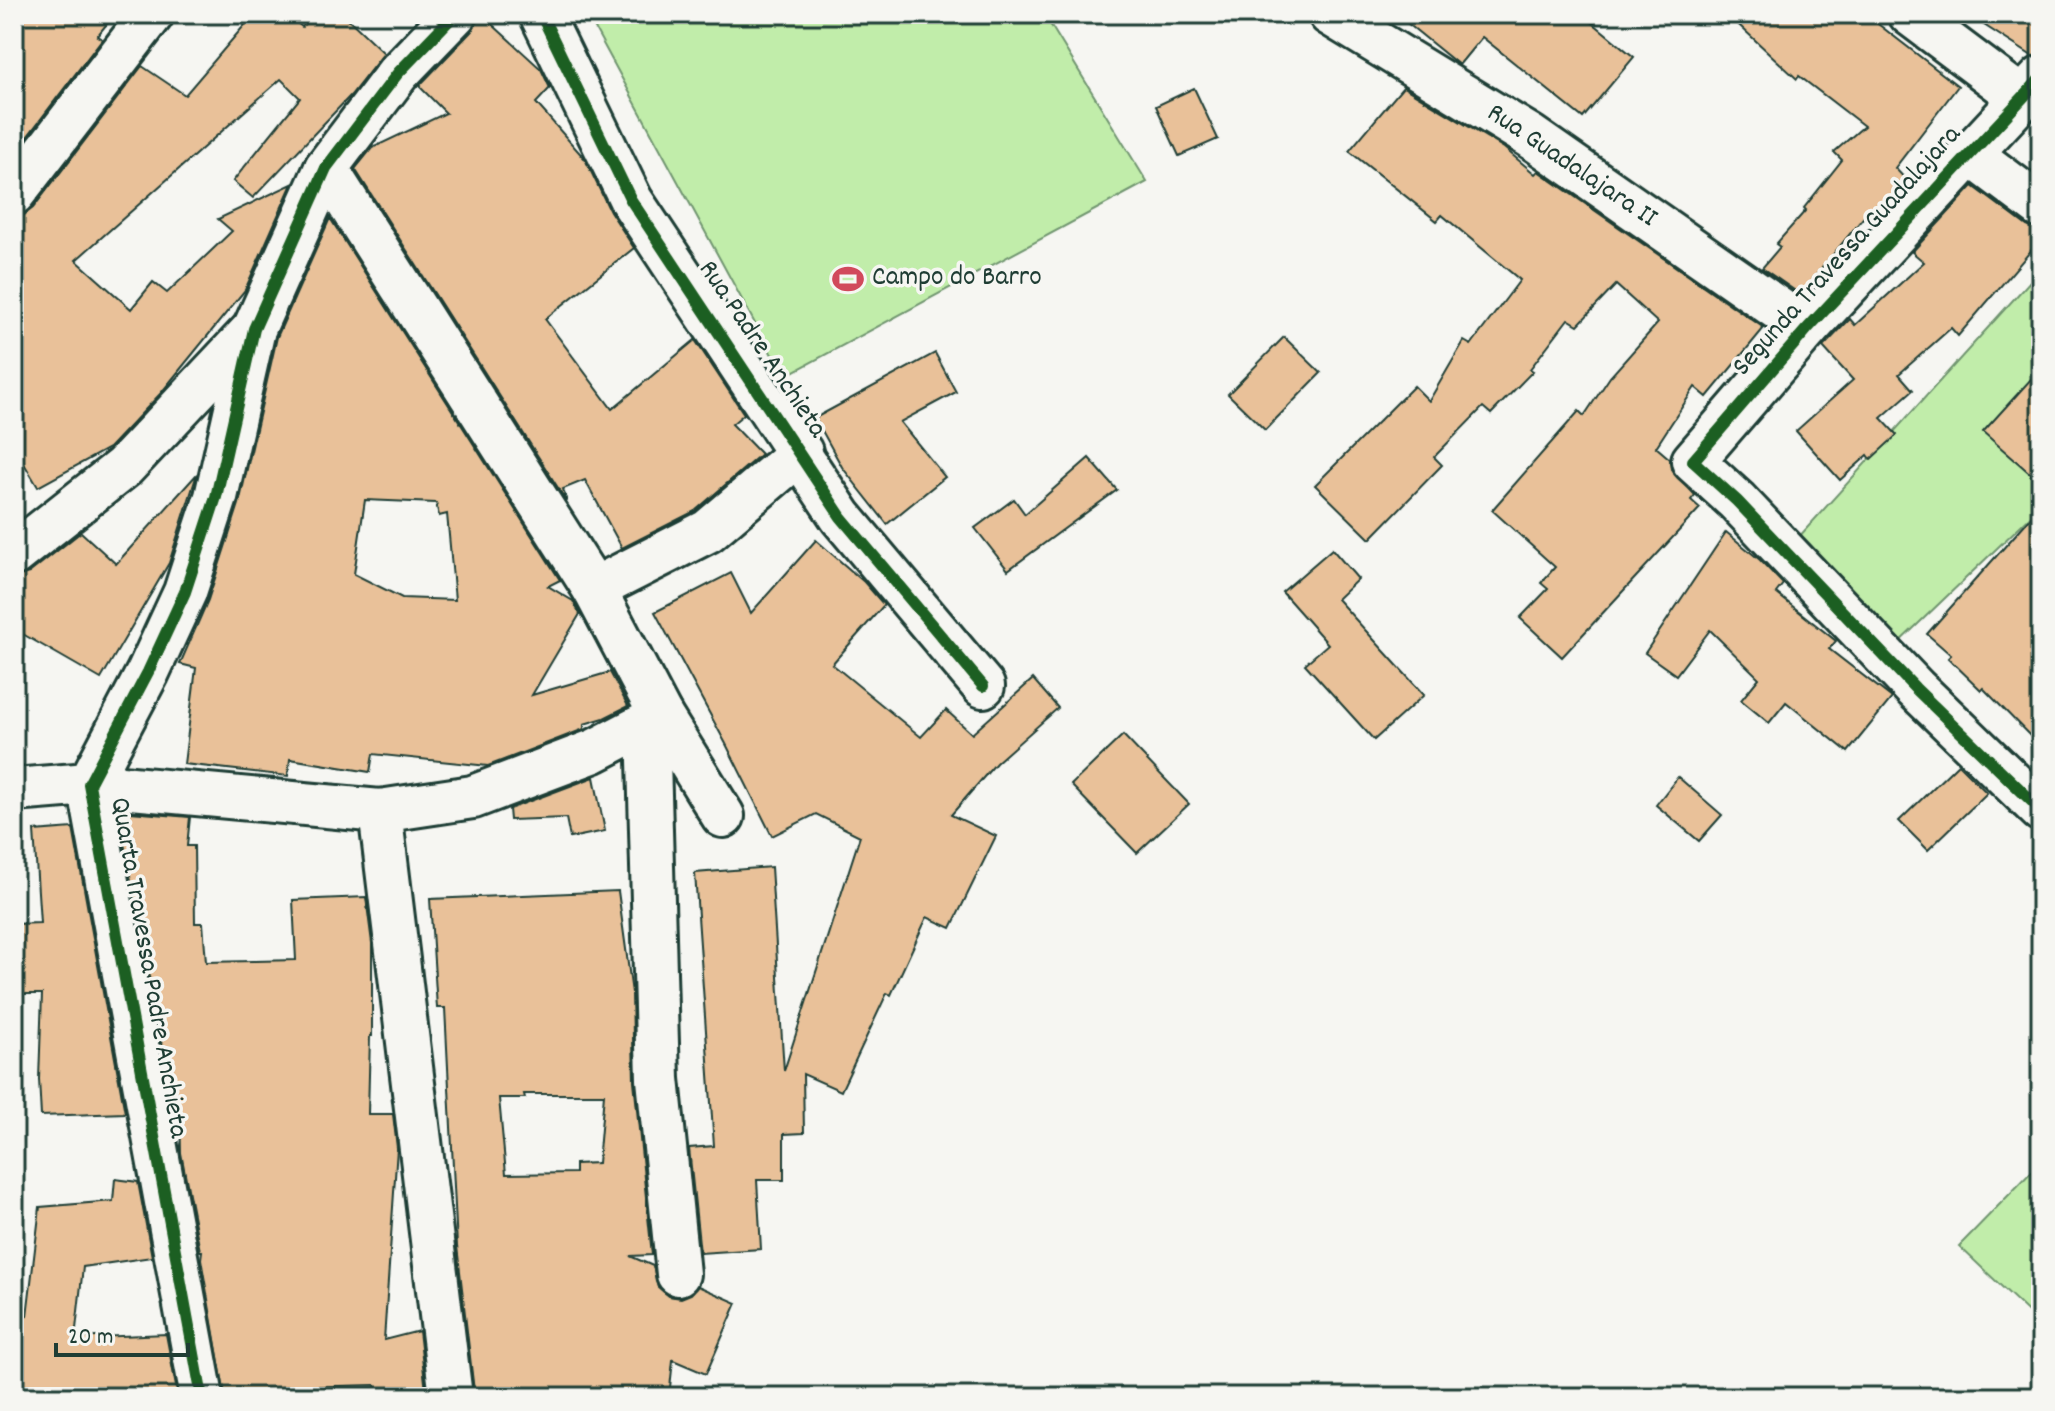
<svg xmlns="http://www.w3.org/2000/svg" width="2055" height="1411" font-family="Dekko,sans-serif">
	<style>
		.green { fill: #c1edaa; stroke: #70956f; stroke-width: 2 }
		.building { fill: #e9c199; stroke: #1f3d34; stroke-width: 2; fill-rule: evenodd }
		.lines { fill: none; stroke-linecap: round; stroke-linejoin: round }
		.minor-casing { stroke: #1f3d34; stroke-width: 48 }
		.minor { stroke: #f6f6f2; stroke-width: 42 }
		.cycleway-casing { stroke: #f6f6f2; stroke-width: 17 }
		.cycleway { stroke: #1b5e20; stroke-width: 12 }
		.labels { text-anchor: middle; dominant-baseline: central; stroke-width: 7; stroke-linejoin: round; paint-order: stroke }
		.street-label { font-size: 28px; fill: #1f3d34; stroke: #f6f6f2 }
		.poi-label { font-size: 28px; fill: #1f3d34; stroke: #f6f6f2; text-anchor: start }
	</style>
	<rect width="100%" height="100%" fill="#f6f6f2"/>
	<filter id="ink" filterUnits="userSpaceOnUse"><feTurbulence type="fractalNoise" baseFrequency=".0125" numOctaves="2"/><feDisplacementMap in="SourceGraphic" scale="16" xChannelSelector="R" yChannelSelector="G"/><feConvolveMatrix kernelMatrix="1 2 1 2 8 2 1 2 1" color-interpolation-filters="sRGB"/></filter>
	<g filter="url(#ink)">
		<g class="green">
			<path d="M 587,14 L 1044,14 L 1147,182 L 784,377 Z"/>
			<path d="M 2032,279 L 2041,283 L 2041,506 L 1895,646 L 1797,539 Z"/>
			<path d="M 2041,1162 L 2041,1324 L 1959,1246 Z"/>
		</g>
		<g class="building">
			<path d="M 14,14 L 115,14 L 97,36 L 102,39 L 14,154 Z"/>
			<path d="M 254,14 L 286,14 L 302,27 L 314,14 L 343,14 L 384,53 L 351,95 L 253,198 L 233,181 L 300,98 L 281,79 L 76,260 L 131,309 L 153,282 L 167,293 L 232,231 L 218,219 L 292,184 L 245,290 L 161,393 L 109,448 L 38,487 L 14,447 L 14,216 L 24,215 L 33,208 L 142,66 L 185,95 Z"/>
			<path d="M 481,14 L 541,69 L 550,88 L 536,103 L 585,159 L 610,211 L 634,248 L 545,319 L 612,409 L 695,340 L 744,414 L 732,424 L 761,454 L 695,511 L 622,548 L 585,480 L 563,489 L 567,502 L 355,169 L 372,148 L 446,113 L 419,86 L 472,31 Z"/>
			<path d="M 1396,14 L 1582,14 L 1634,57 L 1583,118 L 1482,37 L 1459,65 Z"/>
			<path d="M 1727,14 L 1865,14 L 1958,86 L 1895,168 L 1910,184 L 1875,221 L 1867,213 L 1813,279 L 1817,283 L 1804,297 L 1762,268 L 1780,247 L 1776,244 L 1806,210 L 1804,208 L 1842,160 L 1834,152 L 1864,126 L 1799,76 L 1797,79 Z"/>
			<path d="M 1967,14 L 2041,14 L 2041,55 L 2032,56 Z"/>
			<path d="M 1403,87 L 1504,148 L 1535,174 L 1538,171 L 1764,328 L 1707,397 L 1695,387 L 1656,447 L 1670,459 L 1671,469 L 1695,495 L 1691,500 L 1700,508 L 1562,657 L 1520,618 L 1548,589 L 1541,583 L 1555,567 L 1492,510 L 1579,411 L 1584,416 L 1610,377 L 1658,323 L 1616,285 L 1578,325 L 1568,319 L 1530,369 L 1533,371 L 1491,414 L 1483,407 L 1434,457 L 1442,465 L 1370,539 L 1315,485 L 1414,386 L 1429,401 L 1464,341 L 1471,345 L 1520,280 L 1442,215 L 1437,221 L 1349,151 Z"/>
			<path d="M 1194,88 L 1218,139 L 1179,156 L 1156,106 Z"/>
			<path d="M 1973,186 L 2027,226 L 2040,231 L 2041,239 L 1958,336 L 1951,328 L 1899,374 L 1913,390 L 1881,418 L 1897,435 L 1871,459 L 1868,455 L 1840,480 L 1796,431 L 1853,380 L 1823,347 L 1850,319 L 1855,325 L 1924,262 L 1912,252 Z"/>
			<path d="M 330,218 L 560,580 L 548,586 L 573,601 L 580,614 L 532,695 L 610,672 L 628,706 L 604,718 L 584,724 L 584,729 L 488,766 L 373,754 L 370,772 L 290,759 L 288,776 L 184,764 L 196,668 L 180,664 L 208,600 L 239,504 L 277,337 ZM 365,500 L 436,503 L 439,516 L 447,514 L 455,600 L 402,598 L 354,574 Z"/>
			<path d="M 1284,337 L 1321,373 L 1265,430 L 1228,394 Z"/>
			<path d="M 935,353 L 956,392 L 900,422 L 945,477 L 887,524 L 842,467 L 815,418 Z"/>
			<path d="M 2041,368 L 2041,483 L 1983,432 Z"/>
			<path d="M 1089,458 L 1117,490 L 1008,570 L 975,528 L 1014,499 L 1025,514 Z"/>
			<path d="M 197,474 L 169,563 L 101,679 L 14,629 L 14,577 L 29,573 L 81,532 L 116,564 Z"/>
			<path d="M 2041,506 L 2041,747 L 1983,688 L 1981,690 L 1948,658 L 1951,655 L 1927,634 Z"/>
			<path d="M 1726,532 L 1760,560 L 1783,584 L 1776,593 L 1836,641 L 1829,649 L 1892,698 L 1848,752 L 1786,702 L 1769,723 L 1741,700 L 1759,678 L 1710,630 L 1676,675 L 1645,653 Z"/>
			<path d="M 816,540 L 864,582 L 884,605 L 832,664 L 921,737 L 946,710 L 972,734 L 1033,679 L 1058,708 L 996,763 L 951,815 L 996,836 L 951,928 L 927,917 L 891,995 L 887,993 L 841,1091 L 803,1074 L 804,1133 L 784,1134 L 784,1180 L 757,1180 L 761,1249 L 700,1253 L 689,1148 L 714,1146 L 695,873 L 771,867 L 784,1071 L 860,836 L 816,814 L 772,836 L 726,744 L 655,612 L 731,573 L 751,613 Z"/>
			<path d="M 1332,549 L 1358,579 L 1337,599 L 1424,695 L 1374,740 L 1305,664 L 1328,644 L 1282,592 Z"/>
			<path d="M 1123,735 L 1189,804 L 1137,853 L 1071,785 Z"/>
			<path d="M 1958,764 L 1987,793 L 1928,850 L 1899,821 Z"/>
			<path d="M 594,777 L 605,831 L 570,838 L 566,818 L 510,820 L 509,809 Z"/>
			<path d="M 1678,777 L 1722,815 L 1699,841 L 1656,805 Z"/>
			<path d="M 118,811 L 190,817 L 187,846 L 194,846 L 195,923 L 203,923 L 206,962 L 296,960 L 293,900 L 366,897 L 372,943 L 372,1036 L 370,1036 L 368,1114 L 393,1114 L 397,1148 L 384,1340 L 419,1331 L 426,1391 L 376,1391 L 375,1385 L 306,1387 L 307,1397 L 225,1397 L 201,1259 L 202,1251 L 200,1251 L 181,1153 L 180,1111 L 174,1111 Z"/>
			<path d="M 73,828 L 125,1113 L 41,1116 L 39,1079 L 42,994 L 14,994 L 14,924 L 40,923 L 34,831 Z"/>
			<path d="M 618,891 L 632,993 L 634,1081 L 652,1255 L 630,1256 L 653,1266 L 658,1287 L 669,1296 L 681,1298 L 691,1294 L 698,1286 L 737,1303 L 706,1374 L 673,1360 L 669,1397 L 598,1397 L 599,1391 L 474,1391 L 457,1246 L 445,1008 L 437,1008 L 430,899 ZM 524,1094 L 604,1094 L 598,1163 L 575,1164 L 575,1173 L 506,1174 L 499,1098 L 525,1098 Z"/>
			<path d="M 115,1179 L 138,1182 L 152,1257 L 83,1267 L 75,1338 L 166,1334 L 178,1397 L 56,1397 L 14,1386 L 14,1313 L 27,1316 L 40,1207 L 113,1201 Z"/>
		</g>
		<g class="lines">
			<defs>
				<g id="minor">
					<path d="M 541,14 L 631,200 L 841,517 L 983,686"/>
					<path d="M 1330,14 L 1530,136 L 1807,329"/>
					<path d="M 1910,14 L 2022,98"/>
					<path d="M 2041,78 L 1807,329 L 1693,461 L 1737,501 L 1915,688 L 2041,810"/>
					<path d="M 1969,153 L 2041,207"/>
					<path d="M 326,168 L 594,589 L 661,716 L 723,816"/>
					<path d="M 14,193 L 152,14"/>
					<path d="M 14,554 L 124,467 L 254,329"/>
					<path d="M 594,589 L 708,531 L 801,452"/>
					<path d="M 648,724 L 658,1079 L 678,1274"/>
					<path d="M 14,790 L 89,784 L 380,811 L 473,797 L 594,751 L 661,716"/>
					<path d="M 380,811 L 451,1397"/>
					<path d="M 202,1397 L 89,784 L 148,672 L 185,592 L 216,497 L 254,329 L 326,168 L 398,73 L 455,14"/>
				</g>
			</defs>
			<use href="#minor" class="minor-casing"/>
			<use href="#minor" class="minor"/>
			<defs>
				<g id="cycleway">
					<path d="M 541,14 L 631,200 L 841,517 L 983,686"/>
					<path d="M 2041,78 L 1807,329 L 1693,461 L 1737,501 L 1915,688 L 2041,810"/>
					<path d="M 202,1397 L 89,784 L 148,672 L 185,592 L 216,497 L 254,329 L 326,168 L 398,73 L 455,14"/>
				</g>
			</defs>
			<use href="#cycleway" class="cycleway-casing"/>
			<use href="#cycleway" class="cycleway"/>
		</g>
	</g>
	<defs>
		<symbol id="stadium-bare" viewBox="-9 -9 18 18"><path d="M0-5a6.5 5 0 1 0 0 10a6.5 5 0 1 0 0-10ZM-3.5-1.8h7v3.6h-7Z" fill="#d1495b" stroke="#f6f6f2" stroke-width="2.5" paint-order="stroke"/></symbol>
	</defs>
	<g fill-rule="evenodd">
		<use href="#stadium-bare" x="826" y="257" width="44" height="44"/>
	</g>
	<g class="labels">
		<g class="street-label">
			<text transform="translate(1571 167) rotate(34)">Rua Guadalajara II</text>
			<text transform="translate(1848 252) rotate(-48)">Segunda Travessa Guadalajara</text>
			<text transform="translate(761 350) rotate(56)">Rua Padre Anchieta</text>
			<text transform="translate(147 968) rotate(80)">Quarta Travessa Padre Anchieta</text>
		</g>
		<g class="poi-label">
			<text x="872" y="279">Campo do Barro</text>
		</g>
	</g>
	<rect width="2055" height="1411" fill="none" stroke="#f6f6f2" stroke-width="48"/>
	<rect x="24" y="24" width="2007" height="1363" fill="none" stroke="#1f3d34" stroke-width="3" filter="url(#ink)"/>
	<path d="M56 1343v12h132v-12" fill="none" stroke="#1f3d34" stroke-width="4"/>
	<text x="68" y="1343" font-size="24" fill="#1f3d34" stroke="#f6f6f2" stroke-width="6" paint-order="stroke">20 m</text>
</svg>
